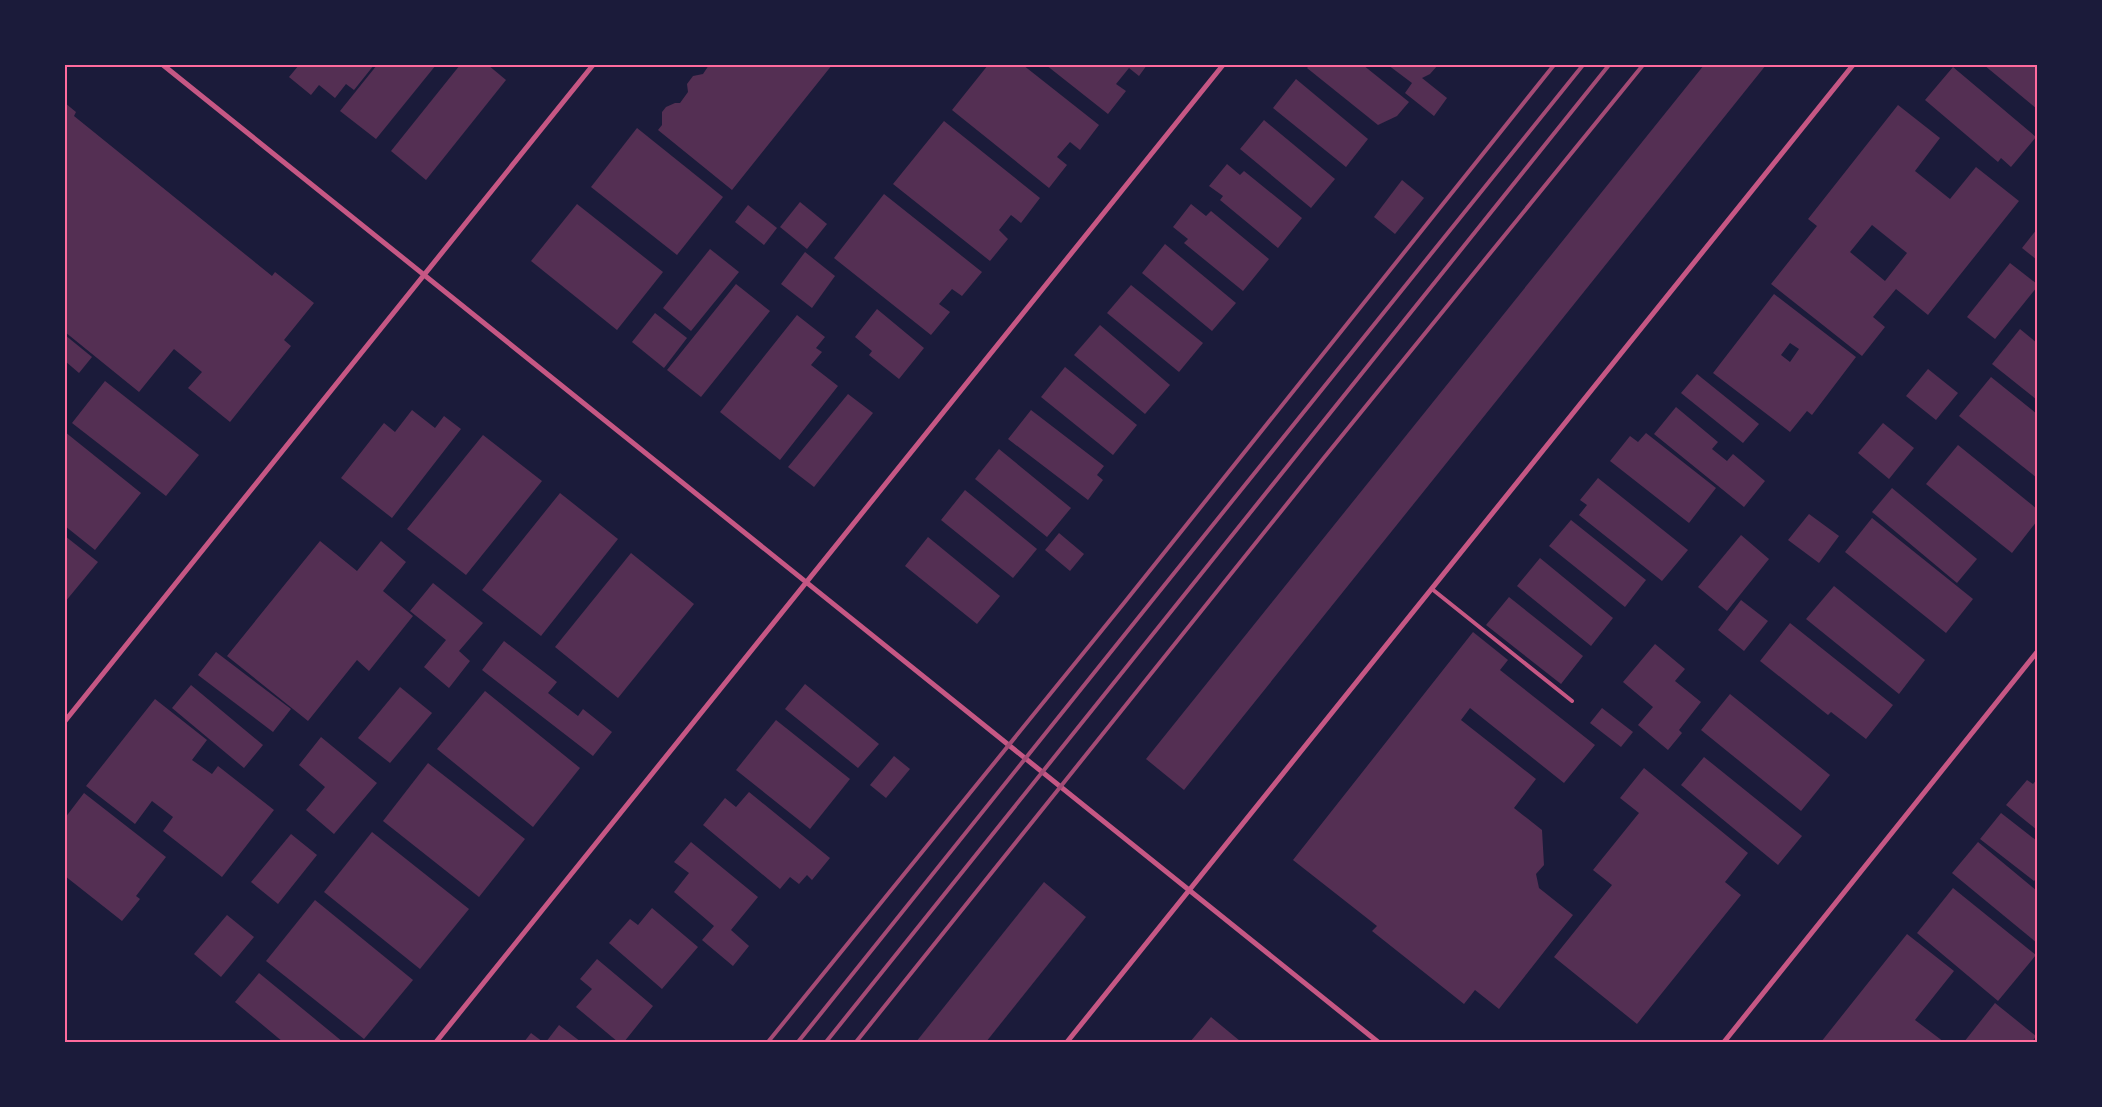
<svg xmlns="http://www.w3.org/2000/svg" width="2102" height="1107" font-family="Barlow,sans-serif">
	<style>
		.building { fill: #542f53; fill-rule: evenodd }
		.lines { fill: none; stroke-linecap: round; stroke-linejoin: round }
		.service { stroke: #c65784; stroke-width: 4 }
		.minor { stroke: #c65784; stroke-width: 5 }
		.rail { stroke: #a44b75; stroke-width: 4 }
		.neatline { fill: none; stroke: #ff6b9d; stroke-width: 2 }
	</style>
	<rect width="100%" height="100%" fill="#1b1b3a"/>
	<g class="building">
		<path d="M 299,65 L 374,65 L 354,90 L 346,84 L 335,98 L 319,85 L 311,95 L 289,77 Z"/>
		<path d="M 377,65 L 436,65 L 376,139 L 340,111 Z"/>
		<path d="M 460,65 L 488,65 L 506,80 L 426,180 L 391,151 Z"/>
		<path d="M 709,65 L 832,65 L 732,190 L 658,130 L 662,125 L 662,112 L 666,107 L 675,103 L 680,103 L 688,92 L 687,84 L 693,76 L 703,74 Z"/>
		<path d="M 988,65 L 1023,65 L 1099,125 L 1080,150 L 1070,142 L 1057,157 L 1067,165 L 1049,188 L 952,110 Z"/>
		<path d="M 1046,65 L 1147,65 L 1139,76 L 1129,68 L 1116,84 L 1126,91 L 1108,114 Z"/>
		<path d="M 1310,65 L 1363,65 L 1409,102 L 1397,116 L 1378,125 L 1307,68 Z"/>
		<path d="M 1388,65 L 1438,65 L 1430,74 L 1422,78 L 1447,98 L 1434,116 L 1405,93 L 1412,83 Z"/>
		<path d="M 1704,65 L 1766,65 L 1184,790 L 1146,759 Z"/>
		<path d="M 1984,65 L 2033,65 L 2037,68 L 2037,109 Z"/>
		<path d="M 1953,67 L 2036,137 L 2011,167 L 2001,158 L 1998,162 L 1925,100 Z"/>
		<path d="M 1296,79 L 1368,139 L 1346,167 L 1273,108 Z"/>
		<path d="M 65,103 L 76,112 L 74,116 L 272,276 L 275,272 L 314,303 L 284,340 L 291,346 L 230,422 L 188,388 L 202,372 L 174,349 L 139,392 L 65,332 Z"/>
		<path d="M 1898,105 L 1940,138 L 1915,171 L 1950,199 L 1976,167 L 2019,201 L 1928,315 L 1896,289 L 1873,317 L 1885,327 L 1862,356 L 1771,284 L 1817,226 L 1808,219 ZM 1872,225 L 1907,253 L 1885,281 L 1850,252 Z"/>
		<path d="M 1264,120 L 1335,179 L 1311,208 L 1240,149 Z"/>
		<path d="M 944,121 L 1040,198 L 1021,223 L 1011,215 L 999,230 L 1008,239 L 990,261 L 893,184 Z"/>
		<path d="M 637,128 L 723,197 L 677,255 L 591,187 Z"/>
		<path d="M 1227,164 L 1240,175 L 1244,171 L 1302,218 L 1278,248 L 1220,200 L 1223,196 L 1209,186 Z"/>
		<path d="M 1402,180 L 1424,198 L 1395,234 L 1374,217 Z"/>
		<path d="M 884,194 L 982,272 L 962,296 L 952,289 L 939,304 L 950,312 L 931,335 L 834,258 Z"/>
		<path d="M 800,202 L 827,224 L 807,249 L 780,227 Z"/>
		<path d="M 577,204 L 663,272 L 617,330 L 531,261 Z"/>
		<path d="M 1191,204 L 1206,216 L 1211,211 L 1269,259 L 1243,291 L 1184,243 L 1188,239 L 1173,227 Z"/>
		<path d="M 748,205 L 777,228 L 764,245 L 735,222 Z"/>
		<path d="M 2037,229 L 2037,260 L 2022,248 Z"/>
		<path d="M 1165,244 L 1236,303 L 1212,331 L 1142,273 Z"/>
		<path d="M 710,249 L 739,272 L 691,331 L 663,308 Z"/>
		<path d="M 805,252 L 835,276 L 812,308 L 781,284 Z"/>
		<path d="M 2010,263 L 2037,284 L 2037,287 L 1995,339 L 1967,317 Z"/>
		<path d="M 736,284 L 770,311 L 701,397 L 667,370 Z"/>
		<path d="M 1131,285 L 1203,343 L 1179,372 L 1107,313 Z"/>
		<path d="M 1774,294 L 1856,357 L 1812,415 L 1807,411 L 1790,432 L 1713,373 ZM 1790,343 L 1799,349 L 1790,362 L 1781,355 Z"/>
		<path d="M 877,309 L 924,348 L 899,379 L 869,355 L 872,351 L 855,337 Z"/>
		<path d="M 655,313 L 687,338 L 664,368 L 632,342 Z"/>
		<path d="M 797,315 L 825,337 L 816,348 L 822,352 L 811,365 L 838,386 L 780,460 L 720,412 Z"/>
		<path d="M 1100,325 L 1170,385 L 1145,414 L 1074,355 Z"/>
		<path d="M 2020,329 L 2037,343 L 2037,400 L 1992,364 Z"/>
		<path d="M 65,335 L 92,357 L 79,373 L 65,361 Z"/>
		<path d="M 1065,367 L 1137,425 L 1113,455 L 1041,397 Z"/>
		<path d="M 1928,369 L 1958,393 L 1936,420 L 1906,396 Z"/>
		<path d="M 1697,374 L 1759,424 L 1743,443 L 1681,393 Z"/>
		<path d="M 1991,377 L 2037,414 L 2037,478 L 1959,416 Z"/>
		<path d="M 105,381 L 199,455 L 166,496 L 72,423 Z"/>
		<path d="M 848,394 L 873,413 L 814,487 L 788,467 Z"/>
		<path d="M 1676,407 L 1718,442 L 1712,449 L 1727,461 L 1733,454 L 1765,481 L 1744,507 L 1654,434 Z"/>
		<path d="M 412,410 L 435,428 L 444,416 L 461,429 L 392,518 L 341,478 L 384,423 L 395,432 Z"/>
		<path d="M 1031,410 L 1104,466 L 1097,475 L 1103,480 L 1088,500 L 1008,439 Z"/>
		<path d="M 1883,423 L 1914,448 L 1889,479 L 1858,453 Z"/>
		<path d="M 65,432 L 141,493 L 95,550 L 65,526 Z"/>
		<path d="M 1646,433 L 1716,488 L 1689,523 L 1610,461 L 1630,436 L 1638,442 Z"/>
		<path d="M 483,435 L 542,481 L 466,575 L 407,529 Z"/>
		<path d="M 1958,445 L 2037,509 L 2037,521 L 2012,553 L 1926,484 Z"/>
		<path d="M 999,449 L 1071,508 L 1047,537 L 975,479 Z"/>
		<path d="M 1598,478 L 1688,550 L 1662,581 L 1579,515 L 1587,505 L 1580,500 Z"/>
		<path d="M 1892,488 L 1977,559 L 1957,583 L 1872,512 Z"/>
		<path d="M 965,490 L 1037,549 L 1013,578 L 941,520 Z"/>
		<path d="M 560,493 L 618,539 L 541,636 L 482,590 Z"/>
		<path d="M 1809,514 L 1839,536 L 1819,563 L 1788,540 Z"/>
		<path d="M 1872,518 L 1973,599 L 1946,633 L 1845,552 Z"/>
		<path d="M 1571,520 L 1646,580 L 1625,607 L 1549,546 Z"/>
		<path d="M 1059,533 L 1084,554 L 1070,571 L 1045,550 Z"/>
		<path d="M 1741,535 L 1769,559 L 1727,611 L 1698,587 Z"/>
		<path d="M 65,536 L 98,562 L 65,602 Z"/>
		<path d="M 928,537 L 1000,596 L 977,624 L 905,566 Z"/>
		<path d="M 320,541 L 357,571 L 381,541 L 406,562 L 383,591 L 413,616 L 369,671 L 357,660 L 308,721 L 227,656 Z"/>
		<path d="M 631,553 L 694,604 L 618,698 L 555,647 Z"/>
		<path d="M 1540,558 L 1613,618 L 1591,646 L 1517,586 Z"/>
		<path d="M 433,583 L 483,623 L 459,651 L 470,661 L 449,688 L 424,667 L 446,640 L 410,611 Z"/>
		<path d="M 1834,586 L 1925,660 L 1899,694 L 1806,619 Z"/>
		<path d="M 1509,597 L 1583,656 L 1561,684 L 1486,625 Z"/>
		<path d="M 1741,600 L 1768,621 L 1744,651 L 1718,630 Z"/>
		<path d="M 1790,623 L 1893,705 L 1866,739 L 1831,712 L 1828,715 L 1760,661 Z"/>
		<path d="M 1473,632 L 1508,660 L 1500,670 L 1595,745 L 1564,783 L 1470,708 L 1461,720 L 1536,779 L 1514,808 L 1542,830 L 1544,865 L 1536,874 L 1539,888 L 1573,915 L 1499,1009 L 1475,990 L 1464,1004 L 1372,931 L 1377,926 L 1293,860 Z"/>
		<path d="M 504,641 L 557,682 L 548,693 L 578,716 L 583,709 L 612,732 L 593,756 L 482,670 Z"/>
		<path d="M 1655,644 L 1685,669 L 1675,681 L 1701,702 L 1679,730 L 1682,733 L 1668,750 L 1638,725 L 1653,707 L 1623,682 Z"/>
		<path d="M 216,652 L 291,709 L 273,732 L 198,675 Z"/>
		<path d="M 805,684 L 879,744 L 858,768 L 785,709 Z"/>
		<path d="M 191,685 L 263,745 L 244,768 L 172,708 Z"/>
		<path d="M 400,687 L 432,713 L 390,763 L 358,738 Z"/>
		<path d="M 485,691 L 580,768 L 533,827 L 437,749 Z"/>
		<path d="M 1730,694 L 1830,775 L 1801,811 L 1701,730 Z"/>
		<path d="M 155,699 L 207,740 L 192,760 L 212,774 L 218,766 L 274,810 L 222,877 L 163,831 L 173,817 L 152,801 L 135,824 L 86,786 Z"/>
		<path d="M 1602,708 L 1633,732 L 1621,747 L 1590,723 Z"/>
		<path d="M 776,720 L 850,779 L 810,829 L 736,770 Z"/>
		<path d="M 321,737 L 377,783 L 334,834 L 306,810 L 325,787 L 299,765 Z"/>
		<path d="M 894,756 L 910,769 L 886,798 L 870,785 Z"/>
		<path d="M 1704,757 L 1802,836 L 1778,865 L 1681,785 Z"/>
		<path d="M 428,763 L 525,839 L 479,897 L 383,821 Z"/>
		<path d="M 1644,768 L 1748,853 L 1725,882 L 1741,895 L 1637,1024 L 1554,957 L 1612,885 L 1593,870 L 1639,813 L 1620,798 Z"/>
		<path d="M 2037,779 L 2037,830 L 2006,805 L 2027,780 L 2033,784 Z"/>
		<path d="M 749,792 L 830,858 L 812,880 L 807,875 L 799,884 L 790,877 L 780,889 L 703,825 L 725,798 L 736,807 Z"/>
		<path d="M 84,793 L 166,857 L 136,896 L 140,899 L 122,921 L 65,876 L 65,818 Z"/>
		<path d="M 2001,813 L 2037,841 L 2037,878 L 2034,881 L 1980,839 Z"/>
		<path d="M 372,832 L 469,909 L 420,969 L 324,892 Z"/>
		<path d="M 291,834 L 317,855 L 278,904 L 251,882 Z"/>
		<path d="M 691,842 L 758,897 L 731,930 L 749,946 L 733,966 L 702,940 L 714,926 L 674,892 L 689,873 L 674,862 Z"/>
		<path d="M 1978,842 L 2037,891 L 2037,943 L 1952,873 Z"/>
		<path d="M 1044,882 L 1086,917 L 986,1042 L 916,1042 Z"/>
		<path d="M 1953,888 L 2036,955 L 1998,1001 L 1917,933 Z"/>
		<path d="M 315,900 L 413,980 L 364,1039 L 266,961 Z"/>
		<path d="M 652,908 L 698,947 L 662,989 L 609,943 L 630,919 L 638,925 Z"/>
		<path d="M 227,915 L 254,937 L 221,977 L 194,954 Z"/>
		<path d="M 1907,934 L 1954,971 L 1915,1020 L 1944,1042 L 1821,1042 Z"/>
		<path d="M 597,959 L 653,1006 L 624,1042 L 618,1042 L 576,1007 L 592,989 L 580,979 Z"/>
		<path d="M 259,973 L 343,1042 L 283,1042 L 235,1002 Z"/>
		<path d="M 1995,1003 L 2036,1036 L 2032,1042 L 1964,1042 Z"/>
		<path d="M 1211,1017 L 1240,1041 L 1238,1042 L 1190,1042 Z"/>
		<path d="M 559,1025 L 581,1042 L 546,1042 Z"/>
		<path d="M 531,1033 L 543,1042 L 524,1042 Z"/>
	</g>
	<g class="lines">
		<path class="service" d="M 1432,589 L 1572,701"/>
		<g class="minor">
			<path d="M 163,65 L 1378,1042"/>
			<path d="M 65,721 L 593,65"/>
			<path d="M 436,1042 L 1223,65"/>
			<path d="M 1067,1042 L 1853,65"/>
			<path d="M 1724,1042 L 2037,652"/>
		</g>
		<g class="rail">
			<path d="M 768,1042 L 1124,603 L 1554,65"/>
			<path d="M 798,1042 C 1059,716 1321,390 1583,65"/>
			<path d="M 826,1042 L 1609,65"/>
			<path d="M 856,1042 L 1323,459 L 1643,65"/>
		</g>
	</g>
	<rect width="2102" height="1107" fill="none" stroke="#1b1b3a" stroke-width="132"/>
	<rect x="66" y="66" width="1970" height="975" class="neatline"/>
</svg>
